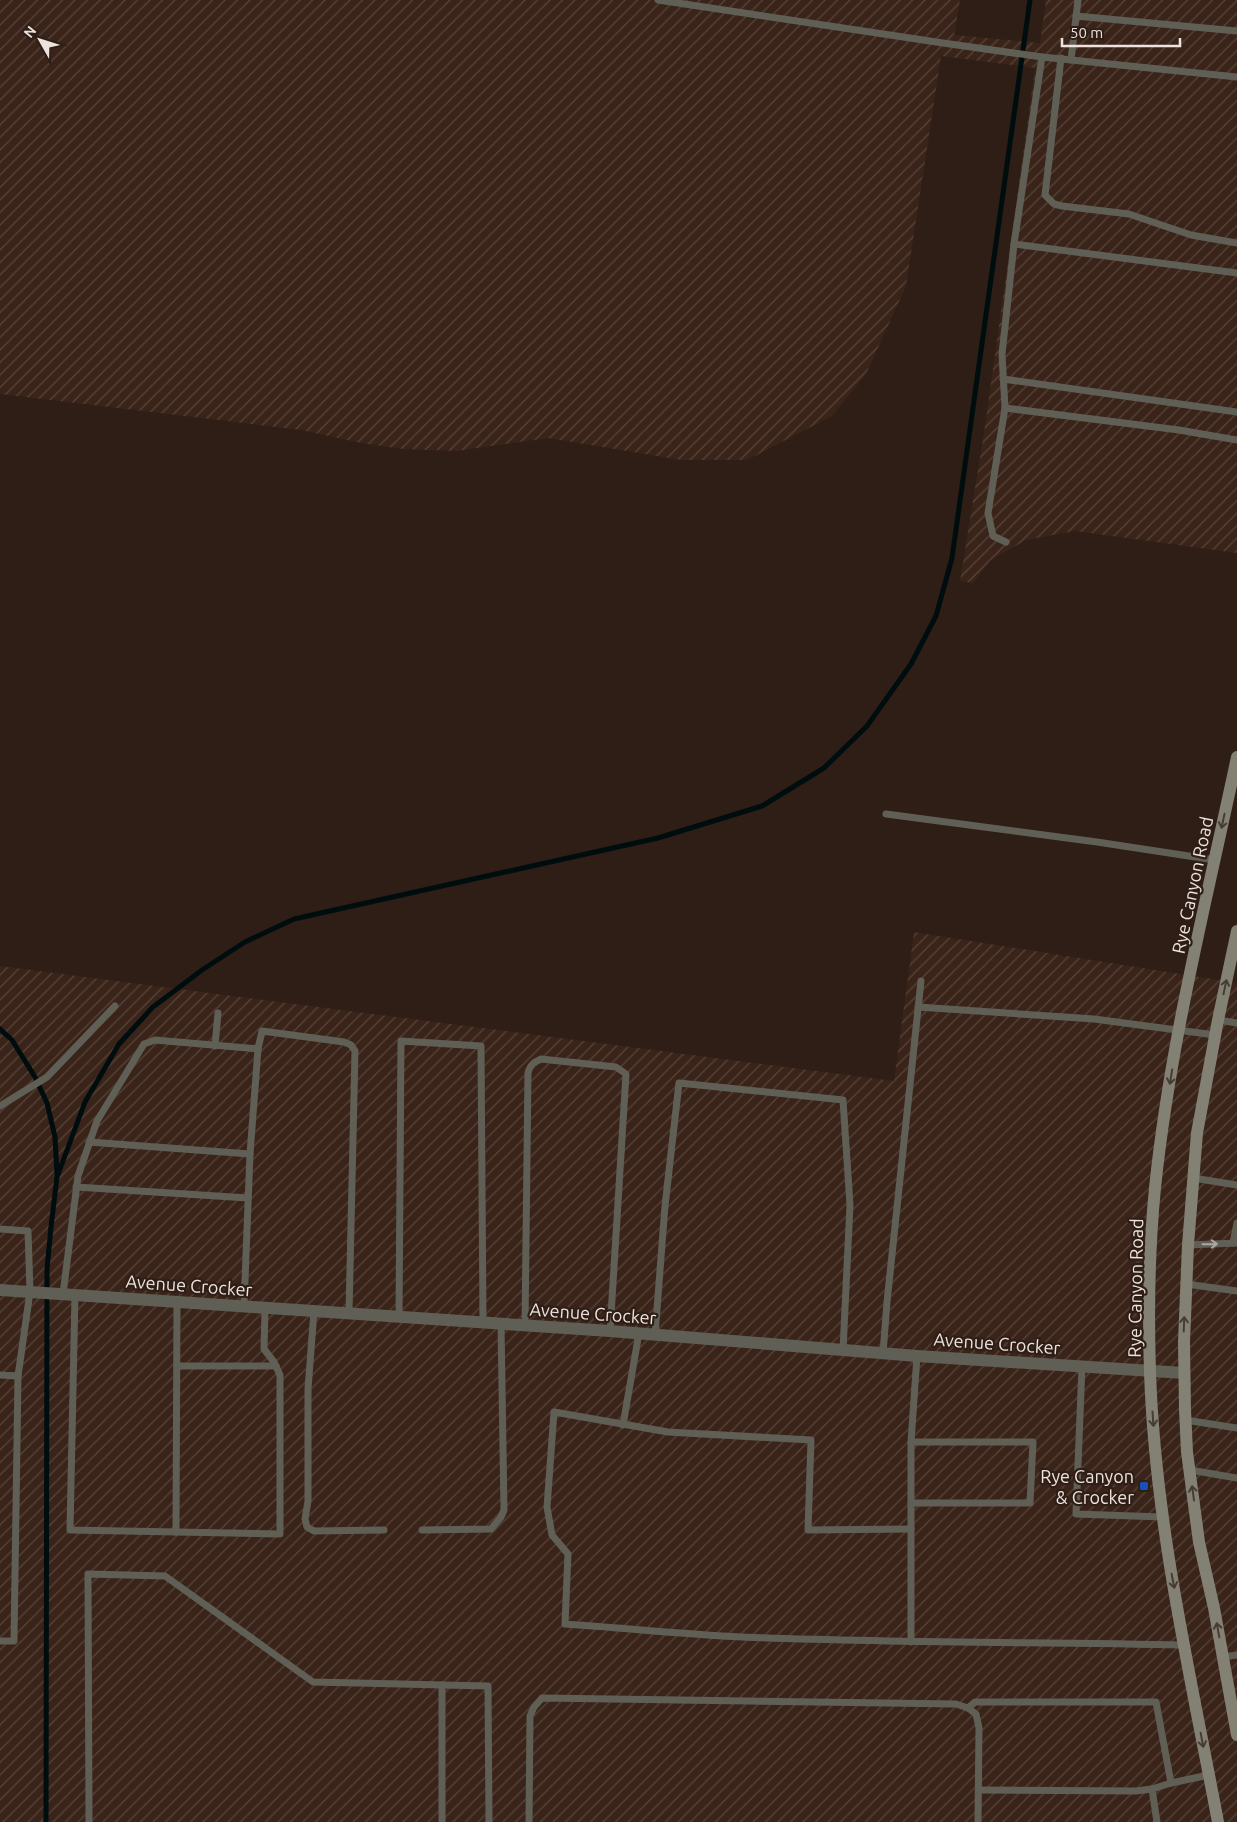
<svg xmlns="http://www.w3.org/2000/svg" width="1237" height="1822" font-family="Ubuntu,sans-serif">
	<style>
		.industrial { fill: url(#industrial-furrows) }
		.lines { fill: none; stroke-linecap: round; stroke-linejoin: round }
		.stream { stroke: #000d0f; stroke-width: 5 }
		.service { stroke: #605f56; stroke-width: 7 }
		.minor { stroke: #605f56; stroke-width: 12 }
		.secondary { stroke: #838174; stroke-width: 12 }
		.oneway { stroke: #483c32 }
		.oneway2 { stroke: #aea7a0 }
		.transit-dot { fill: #1a4fb4; stroke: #2e1e16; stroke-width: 2 }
		.labels { text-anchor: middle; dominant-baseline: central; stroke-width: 4.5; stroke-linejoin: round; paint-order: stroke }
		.street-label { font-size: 18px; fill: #ede2dd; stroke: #2e1e16 }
		.poi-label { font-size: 18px; fill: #ede2dd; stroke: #2e1e16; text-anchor: end }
	</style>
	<defs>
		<pattern id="industrial-furrows" width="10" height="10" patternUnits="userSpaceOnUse" patternTransform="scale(1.25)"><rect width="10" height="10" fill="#3a2419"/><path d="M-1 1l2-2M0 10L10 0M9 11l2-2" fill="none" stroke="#57443a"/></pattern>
	</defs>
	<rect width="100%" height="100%" fill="#2e1e16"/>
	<g class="industrial">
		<path d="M 0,0 L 960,0 L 954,35 L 1040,43 L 1046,0 L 1237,0 L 1237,553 L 1075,531 L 1026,540 L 991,560 L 973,583 L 960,581 L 984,433 L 1035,68 L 941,56 L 906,286 L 866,374 L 832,416 L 747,460 L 681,460 L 548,438 L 456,451 L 403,449 L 361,443 L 301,430 L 0,394 Z"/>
		<path d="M 914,932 L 1237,983 L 1237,1822 L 0,1822 L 0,966 L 894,1081 Z"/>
	</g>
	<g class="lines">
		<g class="stream">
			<path d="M 0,1029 L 12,1040 L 35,1077 L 47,1103 L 55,1137 L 57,1174"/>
			<path d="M 46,1822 L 47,1269 L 51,1227 L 57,1177 L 85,1102 L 119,1044 L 153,1007 L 202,970 L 245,942 L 294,919 L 658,838 L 762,806 L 824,768 L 867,726 L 911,664 L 936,616 L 952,558 L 1030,0"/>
		</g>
		<g class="service">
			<path d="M 658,0 L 943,43 L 1042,57"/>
			<path d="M 1076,16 L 1237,31"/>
			<path d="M 1061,58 L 1045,195 L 1054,204 L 1062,206 L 1129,214 L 1191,235 L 1237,243"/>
			<path d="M 1071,60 L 1078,0"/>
			<path d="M 1237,77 L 1042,57 L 1014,244 L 1237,273"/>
			<path d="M 1014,244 L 1002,354 L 1005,408 L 1179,430 L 1237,440"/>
			<path d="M 1003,379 L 1237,412"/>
			<path d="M 1005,408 L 988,513 L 993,536 L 1006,542"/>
			<path d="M 886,814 L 1097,842 L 1215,860"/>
			<path d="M 918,1007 L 1094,1019 L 1215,1035"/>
			<path d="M 1218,1020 L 1237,1023"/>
			<path d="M 215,1046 L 218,1013"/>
			<path d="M 0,1106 L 47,1077 L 115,1006"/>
			<path d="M 89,1142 L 250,1154"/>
			<path d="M 1193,1178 L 1237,1185"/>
			<path d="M 76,1187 L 248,1198"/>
			<path d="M 0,1229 L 28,1231 L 30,1292 L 18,1376 L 14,1641 L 0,1641"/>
			<path d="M 1233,1243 L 1237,1223"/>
			<path d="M 1188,1245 L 1237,1243"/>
			<path d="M 1186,1284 L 1237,1291"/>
			<path d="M 63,1294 L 78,1176 L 97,1121 L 144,1044 L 155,1040 L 258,1049 L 262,1031 L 344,1042 L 351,1045 L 355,1051 L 349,1313"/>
			<path d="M 75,1295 L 70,1530 L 280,1534 L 280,1375 L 274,1362 L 264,1349 L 265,1308"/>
			<path d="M 244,1306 L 250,1154 L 258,1049"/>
			<path d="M 314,1311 L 308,1389 L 308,1501 L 305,1519 L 307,1527 L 314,1531 L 384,1530"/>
			<path d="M 399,1317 L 401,1041 L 481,1046 L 483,1323"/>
			<path d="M 525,1325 L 528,1073 C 530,1065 534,1062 541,1059 L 616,1067 L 626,1074 L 610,1331"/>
			<path d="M 655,1335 L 665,1206 L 679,1083 L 843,1100 L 850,1205 L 843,1350"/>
			<path d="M 883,1353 L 887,1302 L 921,981"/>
			<path d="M 177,1366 L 276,1366"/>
			<path d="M 1082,1366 L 1076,1514 L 1162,1517"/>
			<path d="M 0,1375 L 18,1376"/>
			<path d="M 1185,1420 L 1237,1428"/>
			<path d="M 623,1425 L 639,1333"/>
			<path d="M 1190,1470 L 1237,1478"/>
			<path d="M 911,1503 L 1030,1503 L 1033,1442 L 911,1442"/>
			<path d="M 911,1529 L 808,1530 L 811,1440 L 668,1432 L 554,1412 L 547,1507 L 552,1535 L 568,1554 L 565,1624 C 624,1628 683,1634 742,1637 C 889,1643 1037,1642 1184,1645"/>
			<path d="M 422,1530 L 491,1529 L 501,1517 L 504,1510 L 501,1324"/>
			<path d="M 176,1532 L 177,1302"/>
			<path d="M 911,1642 L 911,1442 L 917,1356"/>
			<path d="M 1223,1657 L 1237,1655"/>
			<path d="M 442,1685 L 442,1822"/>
			<path d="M 968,1708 L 975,1702 L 1156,1702 L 1171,1783 L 1209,1775"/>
			<path d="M 1152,1789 L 1157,1822"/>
			<path d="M 979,1790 L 1136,1791 L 1152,1789 L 1171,1783"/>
			<path d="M 89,1822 L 88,1574 L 165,1576 L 313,1682 L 488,1686 L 489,1822"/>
			<path d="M 529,1822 L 530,1716 L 534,1707 L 542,1698 L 956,1704 L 968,1708 L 976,1714 L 979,1728 L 978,1822"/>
		</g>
		<path class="minor" d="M 0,1290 L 610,1331 L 917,1356 L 1184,1373"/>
		<g class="secondary">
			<path d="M 1237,931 L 1218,1020 L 1197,1133 L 1188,1245 L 1184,1342 L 1185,1410 L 1187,1452 L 1199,1542 L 1214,1608 L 1237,1735"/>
			<path d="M 1218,1822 C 1190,1673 1155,1524 1150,1372 C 1148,1311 1149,1249 1155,1188 C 1170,1042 1207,899 1237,757"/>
		</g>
	</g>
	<defs><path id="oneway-shaft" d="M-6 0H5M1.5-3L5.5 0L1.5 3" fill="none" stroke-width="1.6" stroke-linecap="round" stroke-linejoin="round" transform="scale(1.25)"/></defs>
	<g class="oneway">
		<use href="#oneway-shaft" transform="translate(1223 821) rotate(102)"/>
		<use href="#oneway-shaft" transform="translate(1225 987) rotate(-78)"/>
		<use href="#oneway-shaft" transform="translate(1171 1077) rotate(99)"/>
		<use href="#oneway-shaft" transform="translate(1184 1324) rotate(-88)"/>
		<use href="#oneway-shaft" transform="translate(1153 1419) rotate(86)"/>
		<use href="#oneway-shaft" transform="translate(1193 1493) rotate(-98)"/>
		<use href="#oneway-shaft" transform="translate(1173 1581) rotate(79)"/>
		<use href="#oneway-shaft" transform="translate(1218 1630) rotate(-100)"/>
		<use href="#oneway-shaft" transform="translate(1202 1740) rotate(79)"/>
	</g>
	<use class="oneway2" href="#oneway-shaft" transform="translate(1210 1244) rotate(-1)"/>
	<rect class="transit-dot" x="1139" y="1481" width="10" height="10" rx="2.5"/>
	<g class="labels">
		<g class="street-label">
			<text transform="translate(1192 885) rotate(-78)">Rye Canyon Road</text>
			<text transform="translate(189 1285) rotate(4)">Avenue Crocker</text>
			<text transform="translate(1135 1288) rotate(-89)">Rye Canyon Road</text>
			<text transform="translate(593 1313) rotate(4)">Avenue Crocker</text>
			<text transform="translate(997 1343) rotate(4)">Avenue Crocker</text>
		</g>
		<g class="poi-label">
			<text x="1134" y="1476">Rye Canyon<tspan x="1134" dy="21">&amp; Crocker</tspan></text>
		</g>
	</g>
	<g transform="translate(40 40) rotate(309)" stroke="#2e1e16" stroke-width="4" paint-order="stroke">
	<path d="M0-4L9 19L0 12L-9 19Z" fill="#ede2dd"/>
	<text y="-8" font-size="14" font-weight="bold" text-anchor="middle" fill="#ede2dd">N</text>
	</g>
	<path d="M1062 38v8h118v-8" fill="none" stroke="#ede2dd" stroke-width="2.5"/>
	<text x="1070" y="38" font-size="15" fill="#ede2dd" stroke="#2e1e16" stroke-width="4" paint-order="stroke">50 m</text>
</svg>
